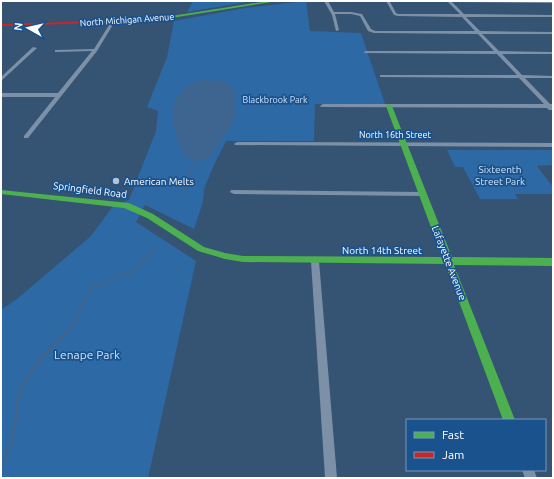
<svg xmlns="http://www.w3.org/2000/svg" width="554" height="479" font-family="Ubuntu,sans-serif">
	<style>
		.green { fill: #2d69a4 }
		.water { fill: #3d658f }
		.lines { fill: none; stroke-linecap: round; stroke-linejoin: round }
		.stream-far2 { stroke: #3d658f; stroke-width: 2 }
		.stream-far1 { stroke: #3d658f; stroke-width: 2.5 }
		.stream { stroke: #3d658f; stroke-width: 3.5 }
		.street { fill: #7c91a7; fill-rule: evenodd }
		.fast { fill: #4caf50; fill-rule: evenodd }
		.jam { fill: #c62828; fill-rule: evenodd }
		.poi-dot { fill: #b8c3ce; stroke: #1a528e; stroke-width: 1.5 }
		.labels { text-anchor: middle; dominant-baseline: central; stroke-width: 3.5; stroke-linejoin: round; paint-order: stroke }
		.far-street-label { font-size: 9px; fill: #fff; stroke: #1a528e }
		.far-park-label { font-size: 9px; fill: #cce3fa; stroke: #1a528e }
		.park-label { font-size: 10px; fill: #cce3fa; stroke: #1a528e }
		.poi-label { font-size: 10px; fill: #fff; stroke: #1a528e; text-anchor: start }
		.street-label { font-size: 10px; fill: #fff; stroke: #1a528e }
		.near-park-label { font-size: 12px; fill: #cce3fa; stroke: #1a528e }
	</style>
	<rect width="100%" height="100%" fill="#355373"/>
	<g class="green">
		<path d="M 193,1 L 253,1 L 187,12 Z"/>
		<path d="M 306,1 L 310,31 L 361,33 L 385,104 L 315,104 L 314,141 L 226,141 L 214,165 L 204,189 L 203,202 L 194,229 L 145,205 L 136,222 L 196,261 L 148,478 L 1,478 L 1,310 L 17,299 L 91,236 L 113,206 L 129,200 L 156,131 L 158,111 L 147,107 L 167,57 L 174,21 L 245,8 Z"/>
		<path d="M 447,150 L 553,150 L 553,165 L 537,166 L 553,187 L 553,194 L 515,194 L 518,199 L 480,199 L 463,167 L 455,167 Z"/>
	</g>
	<path class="water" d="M 199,80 L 224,81 L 234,90 L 236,116 L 227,133 L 210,157 L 200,161 L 185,157 C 176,136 164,108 183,90 C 187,86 194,83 199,80 Z"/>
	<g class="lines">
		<path class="stream-far2" d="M 181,195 L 196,159"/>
		<path class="stream-far1" d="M 71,328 L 91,288 L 132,271 L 155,248"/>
		<path class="stream" d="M 1,467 L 12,441 L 19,396 L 28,376 L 42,357 L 71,327"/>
		<g class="street">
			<path d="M 324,1 L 328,1 L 334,12 L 351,12 L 362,14 L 371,29 L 375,31 L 475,31 L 462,17 L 398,16 L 394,15 L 386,1 L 553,1 L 553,3 L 452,2 L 464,14 L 553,15 L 553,17 L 466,17 L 480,31 L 553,32 L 553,34 L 482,34 L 499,51 L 553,52 L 553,54 L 502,54 L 522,75 L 553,76 L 553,78 L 525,78 L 550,104 L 553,104 L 553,110 L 549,110 L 547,108 L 321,107 L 320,106 L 323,104 L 544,104 L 519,78 L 380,77 L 380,75 L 517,75 L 497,54 L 364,53 L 364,52 L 366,51 L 494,51 L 478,34 L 374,33 L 368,31 L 360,16 L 351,14 L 335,14 L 339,30 L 336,31 L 332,15 ZM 390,2 L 448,2 L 460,14 L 398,14 L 396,13 Z"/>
			<path d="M 111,22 L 114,23 L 97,51 L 28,138 L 24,138 L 24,136 L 55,97 L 1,97 L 1,93 L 58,93 L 92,51 L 57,52 L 55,52 L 55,50 L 94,49 Z"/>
			<path d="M 33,47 L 37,48 L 1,81 L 1,77 Z"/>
			<path d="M 237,142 L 553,143 L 553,147 L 235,145 L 234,144 Z"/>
			<path d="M 231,190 L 423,192 L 427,194 L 423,196 L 234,194 L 230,192 Z"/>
			<path d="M 315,258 L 318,259 L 319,261 L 337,478 L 325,478 L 311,261 L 312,259 Z"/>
			<path d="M 522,470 L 534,470 L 537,478 L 525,478 Z"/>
		</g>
		<g class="fast">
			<path d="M 268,1 L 278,1 L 146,22 L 97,23 L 95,22 L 97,21 L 146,20 Z"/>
			<path d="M 389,104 L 392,106 L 452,257 L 553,258 L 553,266 L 454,265 L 515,420 L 503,420 L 445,264 L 243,262 L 225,259 L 198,251 L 147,218 L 124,208 L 1,194 L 1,190 L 129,203 L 153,214 L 204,247 L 225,253 L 243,256 L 442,257 L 386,106 Z"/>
		</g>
		<path class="jam" d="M 97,21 L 99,23 L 1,26 L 1,24 Z"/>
	</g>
	<circle class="poi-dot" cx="116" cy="181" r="4"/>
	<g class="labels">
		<g class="far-street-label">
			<text transform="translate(127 20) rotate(-4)">North Michigan Avenue</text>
			<text x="395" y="135">North 16th Street</text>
		</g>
		<g class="far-park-label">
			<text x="275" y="100">Blackbrook Park</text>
		</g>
		<g class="park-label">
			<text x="500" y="169">Sixteenth<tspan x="500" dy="12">Street Park</tspan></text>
		</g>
		<g class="poi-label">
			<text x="124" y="181">American Melts</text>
		</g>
		<g class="street-label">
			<text transform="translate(90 190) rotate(7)">Springfield Road</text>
			<text x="382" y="250">North 14th Street</text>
			<text transform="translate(449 263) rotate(69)">Lafayette Avenue</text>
		</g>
		<g class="near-park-label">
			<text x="87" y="354">Lenape Park</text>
		</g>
	</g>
	<rect width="554" height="479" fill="none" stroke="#ffffff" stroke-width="4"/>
	<rect x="406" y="419" width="140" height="52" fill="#1a528e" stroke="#7697bb"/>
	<rect x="414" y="432" width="20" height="6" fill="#4caf50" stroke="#7697bb"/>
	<text x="442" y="439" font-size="12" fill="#ffffff">Fast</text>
	<rect x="414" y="452" width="20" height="6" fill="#c62828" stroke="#7697bb"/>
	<text x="442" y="459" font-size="12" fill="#ffffff">Jam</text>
	<g transform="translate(28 28) rotate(278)" stroke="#1a528e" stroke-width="3" paint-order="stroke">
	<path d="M0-3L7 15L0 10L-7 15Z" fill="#ffffff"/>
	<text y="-6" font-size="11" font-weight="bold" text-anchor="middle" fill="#ffffff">N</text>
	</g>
</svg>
